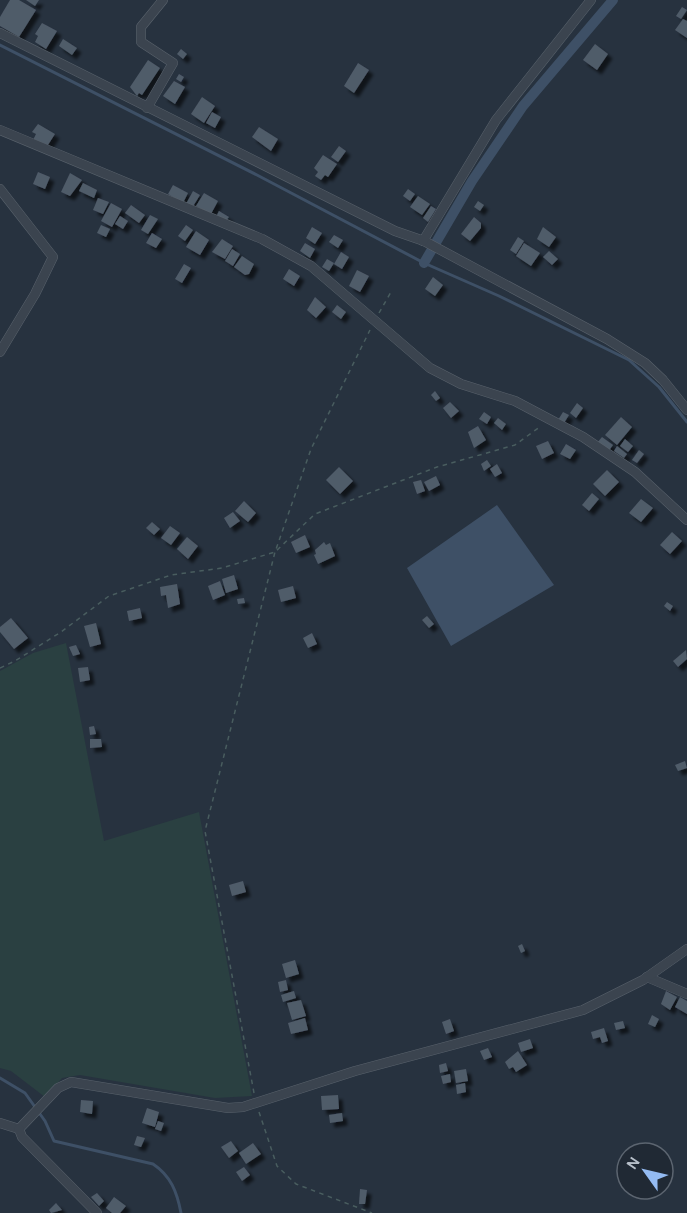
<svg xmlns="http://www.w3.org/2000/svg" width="687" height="1213" font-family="Karla,sans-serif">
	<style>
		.green { fill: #2a4041 }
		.water { fill: #3e5066 }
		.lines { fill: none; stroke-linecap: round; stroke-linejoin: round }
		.stream { stroke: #3e5066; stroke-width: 3 }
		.canal { stroke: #3e5066; stroke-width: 10 }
		.building { fill: #505b69; filter: url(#shadow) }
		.street-casing { stroke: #59626c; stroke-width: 10 }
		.path { stroke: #495d5f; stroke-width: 1.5; stroke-dasharray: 4.5 4.5; stroke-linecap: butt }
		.street { stroke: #3b444f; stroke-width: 9 }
	</style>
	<defs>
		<filter id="shadow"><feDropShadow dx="4.5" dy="4.5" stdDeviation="1.5" flood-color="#0009"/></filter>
	</defs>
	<rect width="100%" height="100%" fill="#27323f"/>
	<path class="green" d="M 66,643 L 104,841 L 199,812 L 252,1096 L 215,1098 L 80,1075 L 62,1078 L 45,1097 L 11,1071 L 0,1068 L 0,671 L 33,653 Z"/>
	<path class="water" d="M 497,505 L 554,585 L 451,646 L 407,568 Z"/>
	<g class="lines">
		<g class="stream">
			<path d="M 0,45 L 257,175 L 424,263 L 499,296 L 629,360 L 659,387 L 687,422"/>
			<path d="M 0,1078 L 25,1093 L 45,1121 L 54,1141 L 153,1164 C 171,1176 177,1192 181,1213"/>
		</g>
		<path class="canal" d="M 424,263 L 472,181 L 523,106 L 613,0"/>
	</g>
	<g class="building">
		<path d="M 10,0 L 19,0 L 36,10 L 19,37 L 0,26 L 0,17 Z"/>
		<path d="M 26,0 L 39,0 L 35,6 Z"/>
		<path d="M 682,7 L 687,10 L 681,19 L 676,16 Z"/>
		<path d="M 683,19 L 687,21 L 687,38 L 675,30 Z"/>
		<path d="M 42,23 L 57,31 L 46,49 L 35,42 L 38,36 L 35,34 Z"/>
		<path d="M 63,39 L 77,48 L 72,55 L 59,46 Z"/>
		<path d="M 595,44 L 608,54 L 597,70 L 583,60 Z"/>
		<path d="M 181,49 L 187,54 L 183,59 L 177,54 Z"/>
		<path d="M 148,60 L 160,68 L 142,95 L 139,93 L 137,96 L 130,87 Z"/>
		<path d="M 358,63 L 369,70 L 354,93 L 344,86 Z"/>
		<path d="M 179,74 L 184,77 L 181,82 L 176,79 Z"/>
		<path d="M 174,81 L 185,87 L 175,104 L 163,96 Z"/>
		<path d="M 202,97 L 215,106 L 204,123 L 191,114 Z"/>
		<path d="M 212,112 L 221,117 L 215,128 L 206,123 Z"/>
		<path d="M 38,124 L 55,134 L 46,148 L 33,140 L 36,134 L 32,132 Z"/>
		<path d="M 259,127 L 278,139 L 271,151 L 252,137 Z"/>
		<path d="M 339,146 L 346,151 L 338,162 L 331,157 Z"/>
		<path d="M 323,155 L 337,164 L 328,177 L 325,175 L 321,180 L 315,176 L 318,172 L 314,168 Z"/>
		<path d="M 38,172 L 50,177 L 45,189 L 33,184 Z"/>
		<path d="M 70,173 L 82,180 L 70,196 L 61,192 Z"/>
		<path d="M 83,183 L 97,190 L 94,198 L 79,191 Z"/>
		<path d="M 173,185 L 188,193 L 183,203 L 168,194 Z"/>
		<path d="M 408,189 L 415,194 L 410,201 L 403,196 Z"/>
		<path d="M 193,191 L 200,195 L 192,208 L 186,204 Z"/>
		<path d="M 204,193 L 218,201 L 211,214 L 196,206 Z"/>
		<path d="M 418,196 L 430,204 L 422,215 L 410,207 Z"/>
		<path d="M 98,198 L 109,202 L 103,214 L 93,210 Z"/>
		<path d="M 478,201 L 484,205 L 480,211 L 474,207 Z"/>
		<path d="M 111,203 L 122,209 L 112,227 L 101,221 Z"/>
		<path d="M 131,205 L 145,215 L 139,223 L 125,213 Z"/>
		<path d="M 431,206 L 436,209 L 428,222 L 423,218 Z"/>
		<path d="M 219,211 L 229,217 L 225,222 L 216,217 Z"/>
		<path d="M 150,215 L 158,219 L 148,234 L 141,230 Z"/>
		<path d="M 120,216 L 128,221 L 123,229 L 115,224 Z"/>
		<path d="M 474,217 L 481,223 L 481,228 L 470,241 L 461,234 Z"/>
		<path d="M 101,225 L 110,229 L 106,237 L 97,233 Z"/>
		<path d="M 186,225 L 193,230 L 185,241 L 178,236 Z"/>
		<path d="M 312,227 L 322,233 L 315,244 L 306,238 Z"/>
		<path d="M 543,227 L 556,237 L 549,247 L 537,239 Z"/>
		<path d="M 196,231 L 209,240 L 200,255 L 186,247 Z"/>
		<path d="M 152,233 L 162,239 L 156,248 L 146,243 Z"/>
		<path d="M 334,235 L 343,240 L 338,248 L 329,242 Z"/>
		<path d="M 518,237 L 524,241 L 516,254 L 510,250 Z"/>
		<path d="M 222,239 L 233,246 L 225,259 L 212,252 Z"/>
		<path d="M 305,243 L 315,249 L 310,258 L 300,251 Z"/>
		<path d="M 524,243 L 540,253 L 531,266 L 516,256 Z"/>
		<path d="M 232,249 L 240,254 L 233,266 L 225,261 Z"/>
		<path d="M 549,251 L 558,259 L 552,265 L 543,257 Z"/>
		<path d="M 341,252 L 349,257 L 342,269 L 334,264 Z"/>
		<path d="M 242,256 L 254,264 L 249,274 L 245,275 L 234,267 Z"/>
		<path d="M 327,259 L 334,263 L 329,271 L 322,267 Z"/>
		<path d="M 184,264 L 191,268 L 182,283 L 175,279 Z"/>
		<path d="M 289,269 L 300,276 L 294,286 L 283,279 Z"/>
		<path d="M 357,270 L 369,276 L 360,292 L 349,286 Z"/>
		<path d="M 433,277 L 443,285 L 435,296 L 425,289 Z"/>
		<path d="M 315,297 L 326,307 L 316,318 L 307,310 Z"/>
		<path d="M 337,305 L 346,312 L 341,319 L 332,312 Z"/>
		<path d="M 435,391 L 440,398 L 436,401 L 431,395 Z"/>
		<path d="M 450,402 L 459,411 L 451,418 L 443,408 Z"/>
		<path d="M 577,403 L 583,408 L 576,418 L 570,413 Z"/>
		<path d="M 484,412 L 491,417 L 487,424 L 479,419 Z"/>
		<path d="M 563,412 L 569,415 L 564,423 L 558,420 Z"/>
		<path d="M 621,417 L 632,427 L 617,445 L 605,435 Z"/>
		<path d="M 498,418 L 506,424 L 502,430 L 494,423 Z"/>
		<path d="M 478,426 L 486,440 L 474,448 L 468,432 Z"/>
		<path d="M 602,437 L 613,445 L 608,452 L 597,443 Z"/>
		<path d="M 625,439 L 633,446 L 628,452 L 620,446 Z"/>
		<path d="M 548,441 L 554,453 L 542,459 L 536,446 Z"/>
		<path d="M 566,444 L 576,450 L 570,459 L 560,454 Z"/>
		<path d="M 617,446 L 627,454 L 624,458 L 614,451 Z"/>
		<path d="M 639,450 L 644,454 L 637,463 L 632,460 Z"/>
		<path d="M 487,460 L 491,466 L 484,471 L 481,464 Z"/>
		<path d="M 497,464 L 502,473 L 495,477 L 490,469 Z"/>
		<path d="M 339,467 L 353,481 L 340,494 L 326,480 Z"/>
		<path d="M 607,470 L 619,482 L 605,496 L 593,484 Z"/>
		<path d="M 436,476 L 440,485 L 429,491 L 424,482 Z"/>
		<path d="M 421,480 L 425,491 L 417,494 L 413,482 Z"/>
		<path d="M 592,493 L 599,499 L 589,511 L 582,505 Z"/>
		<path d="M 641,499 L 653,508 L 641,522 L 629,513 Z"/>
		<path d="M 244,501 L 256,513 L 248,522 L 235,511 Z"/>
		<path d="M 233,512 L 240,521 L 230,528 L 224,518 Z"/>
		<path d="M 152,522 L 160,529 L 154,535 L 146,528 Z"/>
		<path d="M 170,526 L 180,533 L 171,545 L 161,538 Z"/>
		<path d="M 672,532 L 682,541 L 670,554 L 660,545 Z"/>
		<path d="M 305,535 L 310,547 L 296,553 L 291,542 Z"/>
		<path d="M 187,537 L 198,546 L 188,559 L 177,549 Z"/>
		<path d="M 324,542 L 326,545 L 330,543 L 335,556 L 318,564 L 314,555 L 316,554 L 315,550 Z"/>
		<path d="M 234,575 L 238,589 L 226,593 L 222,579 Z"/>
		<path d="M 220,581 L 225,595 L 213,600 L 208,586 Z"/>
		<path d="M 177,584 L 180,604 L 168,608 L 166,595 L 161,596 L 160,587 Z"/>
		<path d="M 293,586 L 296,598 L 281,602 L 278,590 Z"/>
		<path d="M 244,598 L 245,603 L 238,604 L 237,599 Z"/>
		<path d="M 667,602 L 673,606 L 670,611 L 664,606 Z"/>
		<path d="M 140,608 L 142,618 L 129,621 L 127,611 Z"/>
		<path d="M 427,616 L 434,624 L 429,628 L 422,620 Z"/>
		<path d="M 11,618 L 28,638 L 14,649 L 0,632 L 0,627 Z"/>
		<path d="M 96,623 L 101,644 L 90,647 L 84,626 Z"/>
		<path d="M 312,633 L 317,644 L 308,648 L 303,638 Z"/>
		<path d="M 76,645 L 80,654 L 73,656 L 69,647 Z"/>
		<path d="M 686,650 L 687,659 L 678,667 L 673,661 Z"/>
		<path d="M 88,667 L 90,680 L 80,682 L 78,668 Z"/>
		<path d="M 94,726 L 96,734 L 90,735 L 89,727 Z"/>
		<path d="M 90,739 L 101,739 L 102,747 L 90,748 Z"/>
		<path d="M 685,761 L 687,768 L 678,771 L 675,765 Z"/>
		<path d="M 243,881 L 246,892 L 232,896 L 229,885 Z"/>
		<path d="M 522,944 L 525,951 L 521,953 L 518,946 Z"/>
		<path d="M 295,960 L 299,974 L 286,978 L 282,964 Z"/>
		<path d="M 286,980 L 288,990 L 280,992 L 278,982 Z"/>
		<path d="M 294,991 L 296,998 L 283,1002 L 281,995 Z"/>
		<path d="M 666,991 L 677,997 L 670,1010 L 661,1004 Z"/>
		<path d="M 680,997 L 687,1001 L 687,1014 L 675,1007 Z"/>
		<path d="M 301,1000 L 306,1016 L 292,1020 L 287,1003 Z"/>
		<path d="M 652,1015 L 659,1019 L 655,1027 L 648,1024 Z"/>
		<path d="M 305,1018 L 308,1030 L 291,1034 L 288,1023 Z"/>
		<path d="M 450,1019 L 454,1031 L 446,1034 L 442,1022 Z"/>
		<path d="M 623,1021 L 625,1028 L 616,1030 L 614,1023 Z"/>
		<path d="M 604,1028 L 608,1041 L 602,1043 L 600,1037 L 593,1039 L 591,1032 Z"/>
		<path d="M 530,1039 L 533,1048 L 521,1052 L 518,1043 Z"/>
		<path d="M 488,1048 L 492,1057 L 484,1060 L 480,1051 Z"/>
		<path d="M 518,1051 L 527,1065 L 516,1072 L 513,1067 L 509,1069 L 505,1062 Z"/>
		<path d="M 446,1063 L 448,1071 L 440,1073 L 439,1065 Z"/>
		<path d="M 466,1069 L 468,1081 L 456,1083 L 454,1071 Z"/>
		<path d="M 450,1074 L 451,1082 L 443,1084 L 441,1076 Z"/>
		<path d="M 465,1083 L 466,1092 L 457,1094 L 456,1085 Z"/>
		<path d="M 338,1095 L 339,1109 L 322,1110 L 321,1096 Z"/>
		<path d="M 81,1100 L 93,1101 L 92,1114 L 80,1112 Z"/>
		<path d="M 147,1108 L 159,1112 L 155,1127 L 142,1123 Z"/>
		<path d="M 342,1113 L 343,1121 L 330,1123 L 329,1115 Z"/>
		<path d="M 158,1121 L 164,1123 L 161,1131 L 155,1129 Z"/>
		<path d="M 137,1136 L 145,1138 L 141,1147 L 134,1145 Z"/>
		<path d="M 231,1141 L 238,1151 L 229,1158 L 221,1147 Z"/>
		<path d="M 253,1143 L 261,1154 L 246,1164 L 239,1153 Z"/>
		<path d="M 244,1167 L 250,1175 L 242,1181 L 236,1172 Z"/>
		<path d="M 360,1189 L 367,1190 L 365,1204 L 359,1204 Z"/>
		<path d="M 97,1193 L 104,1201 L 99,1206 L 91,1197 Z"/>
		<path d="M 114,1197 L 126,1206 L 120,1213 L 112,1213 L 106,1208 Z"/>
		<path d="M 56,1203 L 62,1210 L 51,1213 L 49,1210 Z"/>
	</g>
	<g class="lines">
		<defs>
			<g id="street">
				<path d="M 0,33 L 395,231 L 424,241 L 607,339 L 645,363 L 663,380 L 687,410"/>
				<path d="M 147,108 L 173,63 L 141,42 L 141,27 L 163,0"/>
				<path d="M 0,130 L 262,239 L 311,266 L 430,368 L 461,384 L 515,401 L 583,437 L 635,472 L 687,520"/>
				<path d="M 0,189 L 53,257 L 35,294 L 0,352"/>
				<path d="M 423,241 L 496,120 L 591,0"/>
				<path d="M 647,977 L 687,994"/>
				<path d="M 0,1123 L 19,1129 L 58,1088 L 71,1082 L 228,1108 L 243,1107 L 355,1071 L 583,1010 L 643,980 L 687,949"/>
				<path d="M 19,1129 L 22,1137 L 97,1213"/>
			</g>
		</defs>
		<use href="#street" class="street-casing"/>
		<g class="path">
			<path d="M 379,313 L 391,292"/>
			<path d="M 0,668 L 15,661 L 61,632 L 109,596 L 171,575 L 222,568 L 275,552 L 315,514 L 437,467 L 515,445 L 541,426"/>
			<path d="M 254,1093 L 205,831 L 275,552 L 311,449 L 370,330"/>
			<path d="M 259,1112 L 277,1166 L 296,1184 L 372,1213"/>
		</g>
		<use href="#street" class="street"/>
	</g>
	<g transform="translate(645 1171) rotate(304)"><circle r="28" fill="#202934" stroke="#5c6570" stroke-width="1.5"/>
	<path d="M0-4.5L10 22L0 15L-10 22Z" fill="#94bbf2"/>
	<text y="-9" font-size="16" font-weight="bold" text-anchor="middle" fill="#b7bfc9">N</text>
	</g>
</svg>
